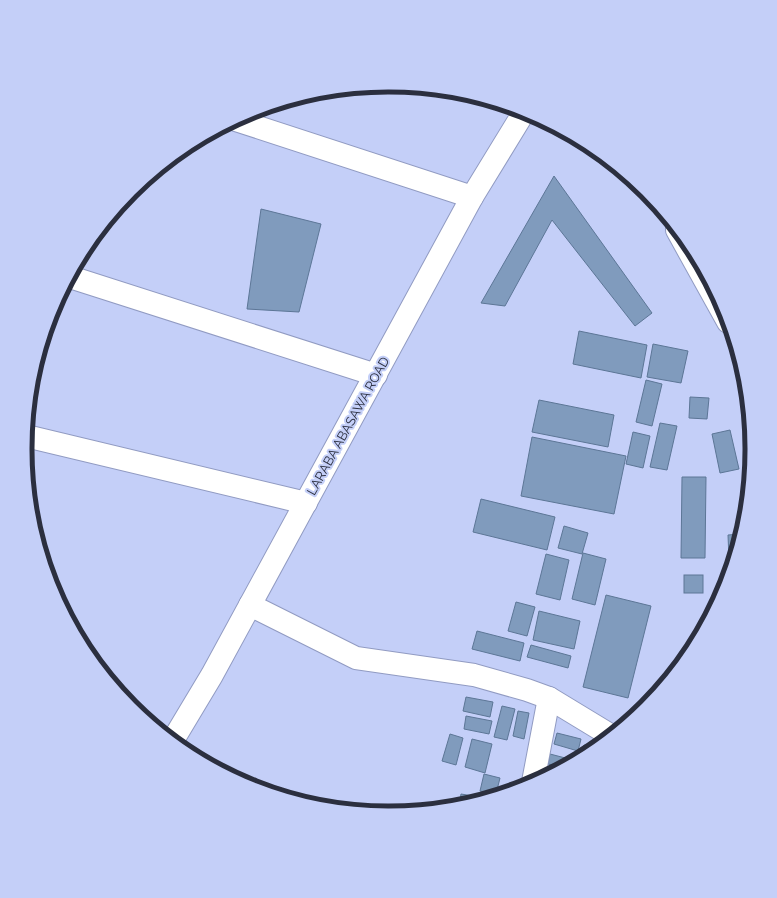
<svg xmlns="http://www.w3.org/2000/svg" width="777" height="898" font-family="Raleway,sans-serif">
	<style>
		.building { fill: #809bbd; stroke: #5c7696 }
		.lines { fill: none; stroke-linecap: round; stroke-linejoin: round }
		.minor-casing { stroke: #919bc2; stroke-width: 24 }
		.minor { stroke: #fff; stroke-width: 22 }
		.labels { text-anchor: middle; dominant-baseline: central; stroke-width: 4; stroke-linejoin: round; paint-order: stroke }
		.street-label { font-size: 13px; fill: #2b2f3f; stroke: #c4cff8 }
		.rim { fill: none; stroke: #2b2f3f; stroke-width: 5 }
	</style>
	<rect width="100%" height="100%" fill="#c4cff8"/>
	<g class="building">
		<path d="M 554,176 L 652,313 L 635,326 L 552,220 L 505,306 L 481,303 Z"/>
		<path d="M 261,209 L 321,224 L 299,312 L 247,309 Z"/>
		<path d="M 579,331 L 647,345 L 641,378 L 573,364 Z"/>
		<path d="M 653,344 L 688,351 L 681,383 L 647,377 Z"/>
		<path d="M 646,380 L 662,384 L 652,426 L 636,422 Z"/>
		<path d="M 690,397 L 709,398 L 707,419 L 689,418 Z"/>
		<path d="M 539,400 L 614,415 L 608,447 L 532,432 Z"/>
		<path d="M 660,423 L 677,426 L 667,470 L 650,467 Z"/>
		<path d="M 730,430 L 739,469 L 720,473 L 712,434 Z"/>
		<path d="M 633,432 L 650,436 L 643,468 L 626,464 Z"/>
		<path d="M 532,437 L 626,456 L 614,514 L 521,496 Z"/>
		<path d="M 682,477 L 706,477 L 705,558 L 681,558 Z"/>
		<path d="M 481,499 L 555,517 L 547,550 L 473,532 Z"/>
		<path d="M 564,526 L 588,533 L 582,554 L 558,548 Z"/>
		<path d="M 741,534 L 733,560 L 729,560 L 728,535 Z"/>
		<path d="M 583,553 L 606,559 L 595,605 L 572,599 Z"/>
		<path d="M 546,554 L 569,560 L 560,600 L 536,594 Z"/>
		<rect x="684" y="575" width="19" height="18"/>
		<path d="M 606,595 L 651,606 L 628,698 L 583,687 Z"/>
		<path d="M 516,602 L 535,607 L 527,636 L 508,631 Z"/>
		<path d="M 539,611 L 580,621 L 574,649 L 533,640 Z"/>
		<path d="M 477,631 L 524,643 L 520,661 L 472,649 Z"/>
		<path d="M 531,645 L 571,656 L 568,668 L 527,657 Z"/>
		<path d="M 466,697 L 493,702 L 490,717 L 463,711 Z"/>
		<path d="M 502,706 L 515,709 L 507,740 L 494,737 Z"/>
		<path d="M 518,711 L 529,713 L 524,739 L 513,736 Z"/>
		<path d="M 466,716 L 492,721 L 489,734 L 464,729 Z"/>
		<path d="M 557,733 L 581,739 L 578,751 L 554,744 Z"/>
		<path d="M 450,734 L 463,738 L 456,765 L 442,761 Z"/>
		<path d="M 472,739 L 492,744 L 485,773 L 465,767 Z"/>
		<path d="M 584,745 L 595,748 L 581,756 Z"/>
		<path d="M 550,754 L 573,760 L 572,761 L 560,767 L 548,764 Z"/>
		<path d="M 484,774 L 500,778 L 496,794 L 480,791 Z"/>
		<path d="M 461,794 L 485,798 L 459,806 Z"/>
	</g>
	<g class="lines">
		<defs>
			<g id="minor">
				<path d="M 236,120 L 472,197"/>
				<path d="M 677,230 L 728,322"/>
				<path d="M 70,277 L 376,375"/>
				<path d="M 26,436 L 306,503"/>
				<path d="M 250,605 L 356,658 L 474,675 L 527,690 L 549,698 L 610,735"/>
				<path d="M 173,740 L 212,675 L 472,197 L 524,112"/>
				<path d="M 533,782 L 549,698"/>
			</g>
		</defs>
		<use href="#minor" class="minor-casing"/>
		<use href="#minor" class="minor"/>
	</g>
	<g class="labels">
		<g class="street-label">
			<text transform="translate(348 426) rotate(-61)">LARABA ABASAWA ROAD</text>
		</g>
	</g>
	<path d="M0 0H777V898H0ZM388 92H389A356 356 0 0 1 745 448V450A356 356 0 0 1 389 806H388A356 356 0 0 1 32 450V448A356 356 0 0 1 388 92Z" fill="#c4cff8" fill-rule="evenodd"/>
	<path class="rim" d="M388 92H389A356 356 0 0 1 745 448V450A356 356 0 0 1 389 806H388A356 356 0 0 1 32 450V448A356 356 0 0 1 388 92Z"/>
</svg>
